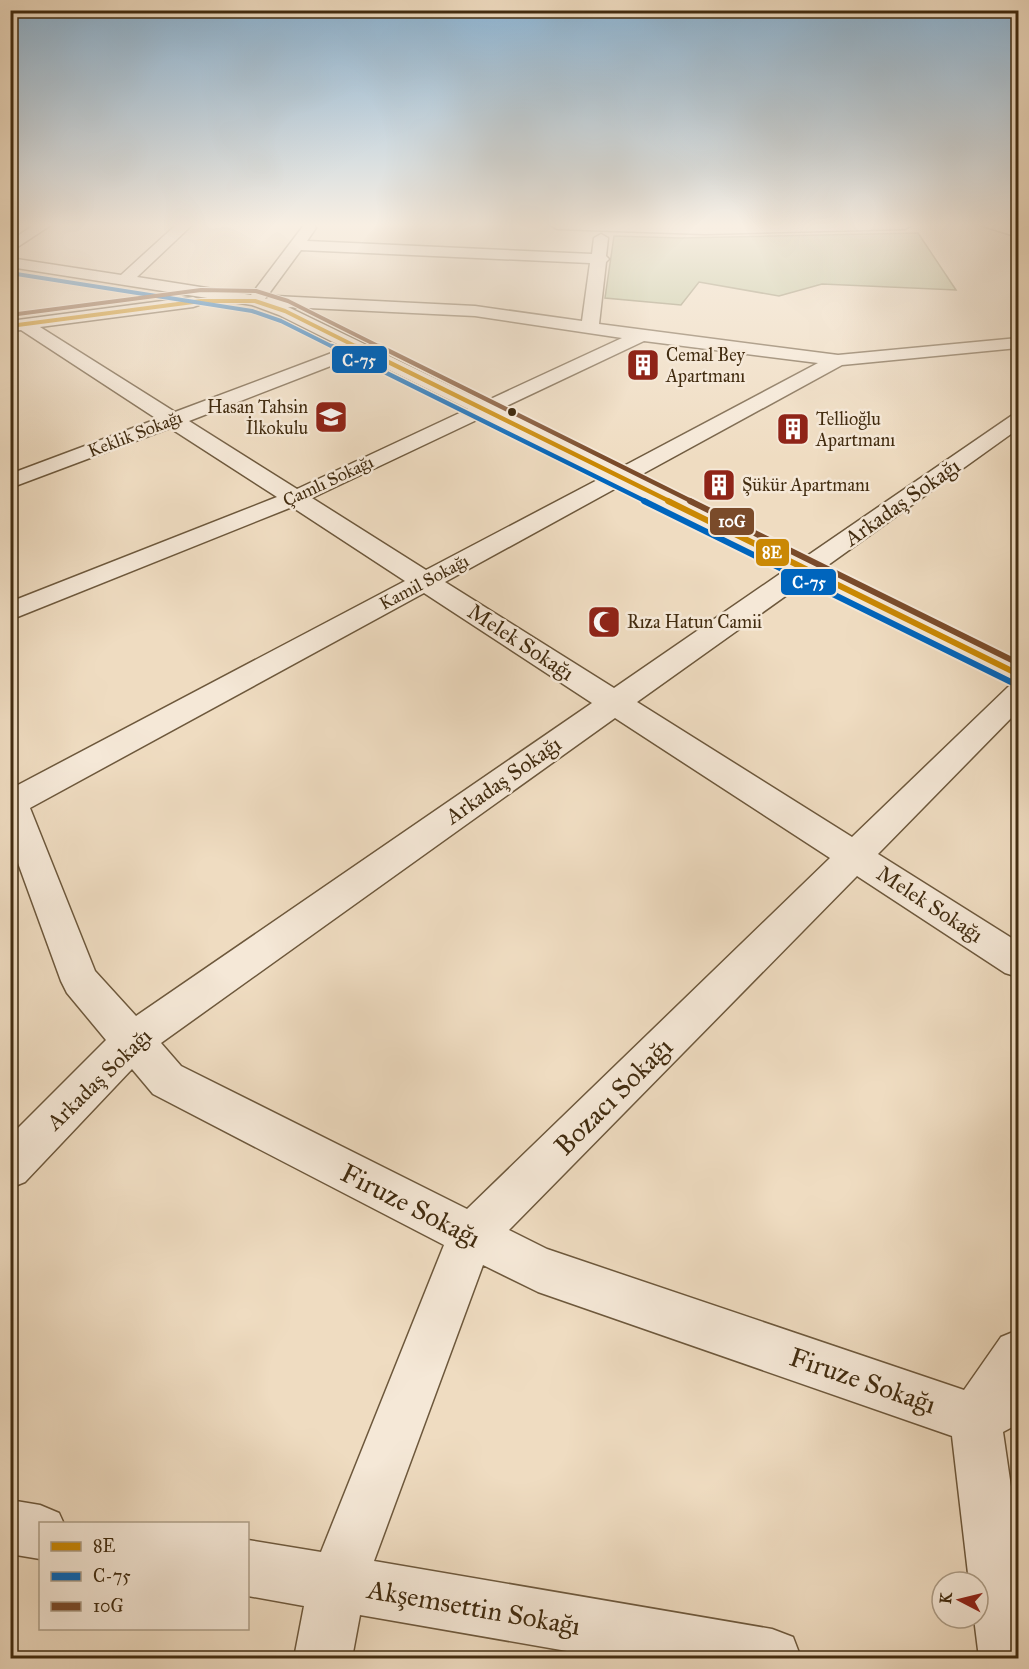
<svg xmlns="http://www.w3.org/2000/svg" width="1029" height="1669" font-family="'IM FELL Great Primer',serif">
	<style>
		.green { fill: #b6c195; stroke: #7c7652; stroke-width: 1.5 }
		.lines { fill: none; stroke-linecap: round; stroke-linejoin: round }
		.minor-casing { stroke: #6d583c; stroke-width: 3 }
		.minor { fill: #f5e8d7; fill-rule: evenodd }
		.bus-1-far2-casing { stroke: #f5e8d7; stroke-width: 6 }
		.bus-1-far1-casing { stroke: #f5e8d7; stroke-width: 8 }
		.bus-1-casing { stroke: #f5e8d7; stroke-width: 10 }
		.bus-2-far2-casing { stroke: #f5e8d7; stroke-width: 6 }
		.bus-2-far1-casing { stroke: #f5e8d7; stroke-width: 8 }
		.bus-2-casing { stroke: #f5e8d7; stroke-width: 10 }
		.bus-3-far2-casing { stroke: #f5e8d7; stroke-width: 6 }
		.bus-3-far1-casing { stroke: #f5e8d7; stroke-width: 8 }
		.bus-3-casing { stroke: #f5e8d7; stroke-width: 10 }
		.bus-1-far2 { stroke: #ca8804; stroke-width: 4 }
		.bus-1-far1 { stroke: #ca8804; stroke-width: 4.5 }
		.bus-1 { stroke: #ca8804; stroke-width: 6 }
		.bus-2-far2 { stroke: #0065bd; stroke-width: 4 }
		.bus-2-far1 { stroke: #0065bd; stroke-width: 4.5 }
		.bus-2 { stroke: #0065bd; stroke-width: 6 }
		.bus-3-far2 { stroke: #7a4b2a; stroke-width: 4 }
		.bus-3-far1 { stroke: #7a4b2a; stroke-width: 4.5 }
		.bus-3 { stroke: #7a4b2a; stroke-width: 6 }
		.bus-dot { fill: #422c10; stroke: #f5e8d7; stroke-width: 2 }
		.labels { text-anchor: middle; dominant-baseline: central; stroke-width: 5; stroke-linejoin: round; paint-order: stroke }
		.far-poi-label { font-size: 18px; fill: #422c10; stroke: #f5e8d7; text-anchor: start }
		.far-street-label { font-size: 18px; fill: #422c10; stroke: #f5e8d7 }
		.street-label { font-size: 22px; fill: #422c10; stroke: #f5e8d7 }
		.near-street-label { font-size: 27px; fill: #422c10; stroke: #f5e8d7 }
		.line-badge { stroke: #f5e8d7; stroke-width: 2 }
		.badge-label { font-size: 16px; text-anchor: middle; font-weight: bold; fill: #fff }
	</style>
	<rect width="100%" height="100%" fill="#efdcc1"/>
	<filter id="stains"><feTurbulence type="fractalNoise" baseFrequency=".00333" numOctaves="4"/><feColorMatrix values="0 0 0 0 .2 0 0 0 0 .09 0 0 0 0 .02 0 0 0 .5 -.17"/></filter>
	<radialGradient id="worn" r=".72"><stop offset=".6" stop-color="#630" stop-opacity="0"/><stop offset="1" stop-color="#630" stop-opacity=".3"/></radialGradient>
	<path class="green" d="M 918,233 L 956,290 L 822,284 L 779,296 L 699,282 L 681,305 L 605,298 L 614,236 L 681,238 Z"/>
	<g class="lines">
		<defs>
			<g id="minor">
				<path d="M 34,225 L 51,225 L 10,252 L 10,241 Z"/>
				<path d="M 176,225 L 192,225 L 137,277 L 251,295 L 304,225 L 314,225 L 316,228 L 307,241 L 592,254 L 594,238 L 601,234 L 608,238 L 606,256 L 609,259 L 606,262 L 599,324 L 838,355 L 1018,338 L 1018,348 L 842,365 L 637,477 L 804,558 L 1011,416 L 1018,414 L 1018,429 L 824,568 L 1018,663 L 1018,683 L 1008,681 L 808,580 L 637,702 L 852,837 L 1008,687 L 1018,684 L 1018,711 L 878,854 L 1018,942 L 1018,977 L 1005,973 L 857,876 L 509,1230 L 547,1249 L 964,1390 L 1001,1337 L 1018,1330 L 1018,1424 L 1003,1432 L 1018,1535 L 1018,1658 L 979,1658 L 974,1618 L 978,1618 L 978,1582 L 969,1582 L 952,1436 L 538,1292 L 483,1265 L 374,1561 L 772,1629 L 793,1637 L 801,1658 L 607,1658 L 360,1615 L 352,1658 L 294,1658 L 304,1606 L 248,1596 L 248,1540 L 321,1552 L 444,1245 L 153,1094 L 132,1069 L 25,1182 L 10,1188 L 10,1136 L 106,1040 L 67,993 L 61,981 L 10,841 L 10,784 L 16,786 L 405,581 L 292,507 L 10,620 L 10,602 L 277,497 L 170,428 L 10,488 L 10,474 L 157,419 L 21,330 L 10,331 L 10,321 L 193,297 L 199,299 L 201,302 L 199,305 L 193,307 L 40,327 L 175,412 L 345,348 L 279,315 L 252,305 L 10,267 L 10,258 L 121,275 ZM 301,250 L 590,263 L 582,321 L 475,306 L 275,296 L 265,299 ZM 288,307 L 475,316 L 622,338 L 484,402 ZM 644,341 L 818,363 L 620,468 L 500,409 ZM 359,355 L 468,409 L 297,489 L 189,421 ZM 483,417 L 603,477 L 426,570 L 312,498 ZM 620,486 L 787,569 L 614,688 L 445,582 ZM 424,593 L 592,703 L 136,1016 L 95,971 L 30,808 ZM 615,718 L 830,858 L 467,1209 L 181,1066 L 161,1043 Z"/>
				<path d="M 550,225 L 912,225 L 905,229 L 705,234 L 557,229 Z"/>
				<path d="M 980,225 L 1005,225 L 1018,229 L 1018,237 Z"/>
				<path d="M 10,1500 L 40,1505 L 59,1513 L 64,1524 L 40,1524 L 40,1559 L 10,1554 Z"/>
			</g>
		</defs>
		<use href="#minor" class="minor-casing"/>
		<use href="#minor" class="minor"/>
		<defs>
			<path id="bus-1-far2" d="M 10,326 L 201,301 L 255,301 L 285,311 L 359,348"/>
			<path id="bus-1-far1" d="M 356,346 L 671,502"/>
			<path id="bus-1" d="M 668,501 L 1018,674"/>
			<path id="bus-2-far2" d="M 10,273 L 252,311 L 281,321 L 335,348"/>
			<path id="bus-2-far1" d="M 332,346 L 647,502"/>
			<path id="bus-2" d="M 644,501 L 1013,683"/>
			<path id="bus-3-far2" d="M 10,315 L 201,290 L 256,291 L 288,301 L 382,348"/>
			<path id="bus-3-far1" d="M 379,346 L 693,502"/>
			<path id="bus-3" d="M 690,501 L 1018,663"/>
		</defs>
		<use href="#bus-1-far2" class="bus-1-far2-casing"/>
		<use href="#bus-1-far1" class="bus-1-far1-casing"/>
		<use href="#bus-1" class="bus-1-casing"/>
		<use href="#bus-2-far2" class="bus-2-far2-casing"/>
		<use href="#bus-2-far1" class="bus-2-far1-casing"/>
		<use href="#bus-2" class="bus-2-casing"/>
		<use href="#bus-3-far2" class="bus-3-far2-casing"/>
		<use href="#bus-3-far1" class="bus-3-far1-casing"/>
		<use href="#bus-3" class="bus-3-casing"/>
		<use href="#bus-1-far2" class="bus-1-far2"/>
		<use href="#bus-1-far1" class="bus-1-far1"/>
		<use href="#bus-1" class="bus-1"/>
		<use href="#bus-2-far2" class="bus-2-far2"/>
		<use href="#bus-2-far1" class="bus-2-far1"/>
		<use href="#bus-2" class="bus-2"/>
		<use href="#bus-3-far2" class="bus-3-far2"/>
		<use href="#bus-3-far1" class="bus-3-far1"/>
		<use href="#bus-3" class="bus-3"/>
	</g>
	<linearGradient id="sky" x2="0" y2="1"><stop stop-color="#8bb6d8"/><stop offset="0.49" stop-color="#f8efe3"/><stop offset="1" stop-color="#f8efe3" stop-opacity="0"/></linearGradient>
	<rect width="1029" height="459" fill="url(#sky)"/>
	<defs>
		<symbol id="building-square" viewBox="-11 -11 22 22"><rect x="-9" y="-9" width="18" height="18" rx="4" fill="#8f2418" stroke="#f5e8d7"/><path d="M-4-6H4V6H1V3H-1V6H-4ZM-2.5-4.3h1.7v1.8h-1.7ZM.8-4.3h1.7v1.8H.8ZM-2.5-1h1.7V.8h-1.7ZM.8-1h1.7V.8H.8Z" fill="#fff"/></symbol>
		<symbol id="school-square" viewBox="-11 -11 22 22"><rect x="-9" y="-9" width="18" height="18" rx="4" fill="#8f2418" stroke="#f5e8d7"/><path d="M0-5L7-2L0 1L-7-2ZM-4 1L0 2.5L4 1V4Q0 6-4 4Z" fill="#fff"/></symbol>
		<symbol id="mosque-square" viewBox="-11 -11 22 22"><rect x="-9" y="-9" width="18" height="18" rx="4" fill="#8f2418" stroke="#f5e8d7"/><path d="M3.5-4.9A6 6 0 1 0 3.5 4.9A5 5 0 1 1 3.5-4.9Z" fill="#fff"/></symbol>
	</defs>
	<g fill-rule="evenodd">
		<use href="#building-square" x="624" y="346" width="38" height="38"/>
		<use href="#school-square" x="312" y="398" width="38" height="38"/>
		<use href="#building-square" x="774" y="410" width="38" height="38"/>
		<use href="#building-square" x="700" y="466" width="38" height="38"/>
		<use href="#mosque-square" x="585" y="603" width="38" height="38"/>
	</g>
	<circle class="bus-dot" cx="512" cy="412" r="5"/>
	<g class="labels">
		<g class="far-poi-label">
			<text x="666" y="355">Cemal Bey<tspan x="666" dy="21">Apartmanı</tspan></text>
			<text x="308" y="407" text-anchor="end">Hasan Tahsin<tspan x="308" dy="21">İlkokulu</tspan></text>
			<text x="816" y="419">Tellioğlu<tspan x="816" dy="21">Apartmanı</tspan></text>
			<text x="742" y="485">Şükür Apartmanı</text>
			<text x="627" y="622">Rıza Hatun Camii</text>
		</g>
		<g class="far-street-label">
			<text transform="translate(135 434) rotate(-21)">Keklik Sokağı</text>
			<text transform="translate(328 481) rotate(-25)">Çamlı Sokağı</text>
			<text transform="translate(424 582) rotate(-28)">Kamil Sokağı</text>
		</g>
		<g class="street-label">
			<text transform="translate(902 502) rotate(-35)">Arkadaş Sokağı</text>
			<text transform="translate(521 642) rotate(33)">Melek Sokağı</text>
			<text transform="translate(503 780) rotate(-35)">Arkadaş Sokağı</text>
			<text transform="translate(930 904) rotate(33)">Melek Sokağı</text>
			<text transform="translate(99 1079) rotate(-44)">Arkadaş Sokağı</text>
		</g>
		<g class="near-street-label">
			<text transform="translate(613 1096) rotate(-45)">Bozacı Sokağı</text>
			<text transform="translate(411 1205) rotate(27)">Firuze Sokağı</text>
			<text transform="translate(863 1380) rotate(19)">Firuze Sokağı</text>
			<text transform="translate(474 1607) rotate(10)">Akşemsettin Sokağı</text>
		</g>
	</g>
	<g class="line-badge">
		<rect x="331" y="345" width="57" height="29" rx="6" fill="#0065bd"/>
		<rect x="709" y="507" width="46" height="29" rx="6" fill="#7a4b2a"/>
		<rect x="755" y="538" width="35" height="29" rx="6" fill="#ca8804"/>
		<rect x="780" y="568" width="57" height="28" rx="6" fill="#0065bd"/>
	</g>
	<g class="badge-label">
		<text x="359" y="366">C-75</text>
		<text x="732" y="527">10G</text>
		<text x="772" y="558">8E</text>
		<text x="809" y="588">C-75</text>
	</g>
	<rect width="1029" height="1669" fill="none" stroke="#efdcc1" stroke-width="36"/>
	<rect x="12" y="12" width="1005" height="1645" fill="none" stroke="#422c10" stroke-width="3"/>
	<rect x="18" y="18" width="993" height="1633" fill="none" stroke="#422c10" stroke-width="1.5"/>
	<rect x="39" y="1522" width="210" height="108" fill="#f5e8d7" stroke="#ad9d87" stroke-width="1.5"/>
	<rect x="51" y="1542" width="30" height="9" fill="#ca8804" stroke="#ad9d87" stroke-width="1.5"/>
	<text x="93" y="1552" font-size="18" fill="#422c10">8E</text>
	<rect x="51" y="1572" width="30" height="9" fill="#0065bd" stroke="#ad9d87" stroke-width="1.5"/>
	<text x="93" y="1582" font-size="18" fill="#422c10">C-75</text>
	<rect x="51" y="1602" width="30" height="9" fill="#7a4b2a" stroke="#ad9d87" stroke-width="1.5"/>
	<text x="93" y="1612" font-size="18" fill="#422c10">10G</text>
	<g transform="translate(960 1600) rotate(277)"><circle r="28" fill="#f5e8d7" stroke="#ad9d87" stroke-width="1.5"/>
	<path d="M0-4.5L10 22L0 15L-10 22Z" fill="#8f2418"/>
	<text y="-9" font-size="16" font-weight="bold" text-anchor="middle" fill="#422c10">K</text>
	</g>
	<rect width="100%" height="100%" filter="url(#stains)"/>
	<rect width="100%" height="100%" fill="url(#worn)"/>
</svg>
